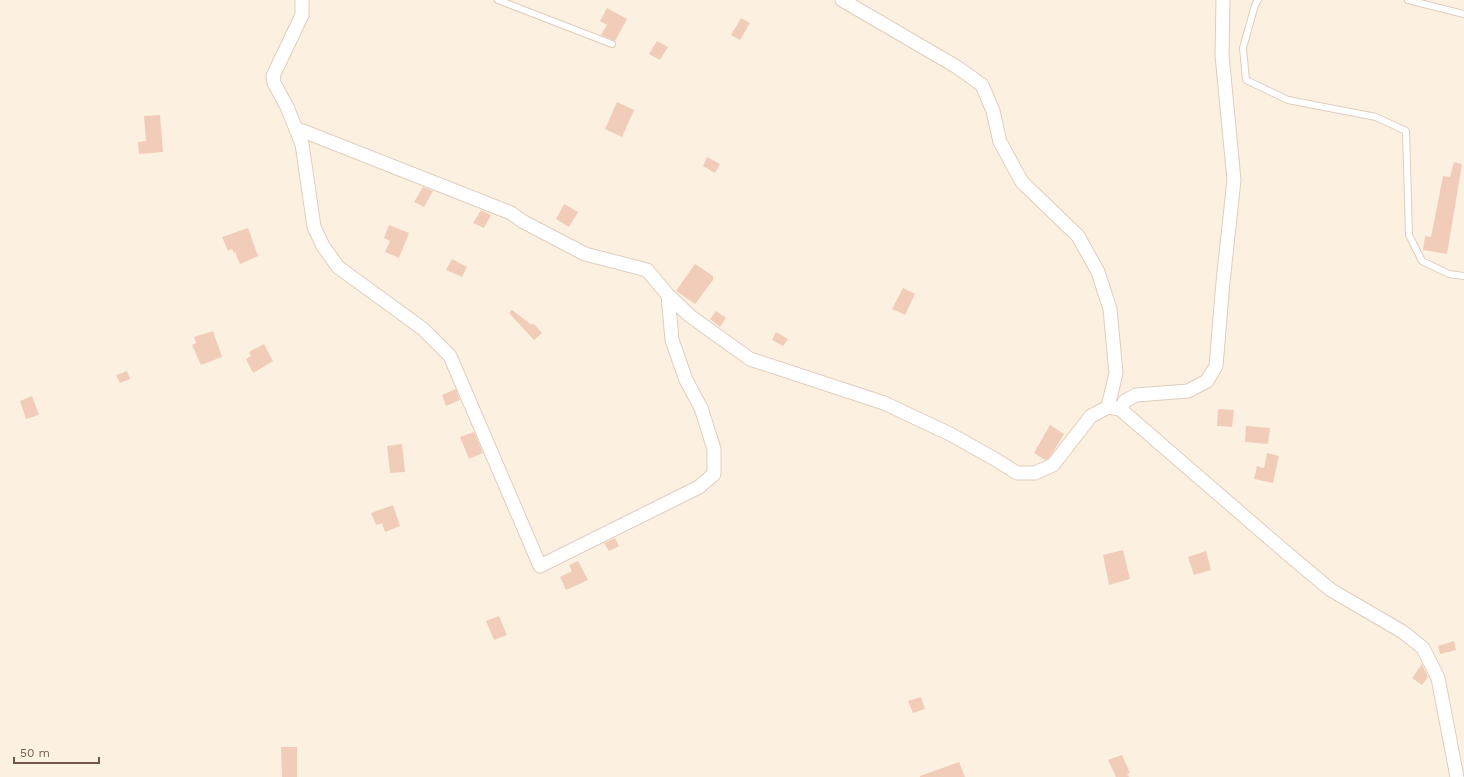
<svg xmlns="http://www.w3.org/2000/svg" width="1464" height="777" font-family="'Work Sans',sans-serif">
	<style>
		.building { fill: #f1cdb9 }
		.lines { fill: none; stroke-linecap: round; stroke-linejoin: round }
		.lane-casing { stroke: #e0cdbd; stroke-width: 8 }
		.street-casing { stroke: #e0cdbd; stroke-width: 15 }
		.lane { stroke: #fff; stroke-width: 6 }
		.street { stroke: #fff; stroke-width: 13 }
	</style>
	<rect width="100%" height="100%" fill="#fcf1e1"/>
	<g class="building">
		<path d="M 607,8 L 627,19 L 615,41 L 601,35 L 607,25 L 600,21 Z"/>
		<path d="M 741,18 L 750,23 L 740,40 L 731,35 Z"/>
		<path d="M 657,41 L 668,47 L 660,60 L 649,54 Z"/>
		<path d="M 617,102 L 634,110 L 622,137 L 605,129 Z"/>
		<path d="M 160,115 L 163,152 L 139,154 L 138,142 L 146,141 L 144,116 Z"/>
		<path d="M 707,157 L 720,164 L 715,173 L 703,166 Z"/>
		<path d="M 1454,162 L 1462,164 L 1447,254 L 1423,250 L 1425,236 L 1431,237 L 1443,176 L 1450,177 Z"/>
		<path d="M 423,187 L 433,191 L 424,207 L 414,202 Z"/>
		<path d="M 564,204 L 578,212 L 569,227 L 556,219 Z"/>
		<path d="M 481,210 L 491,215 L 484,228 L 473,223 Z"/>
		<path d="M 389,225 L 409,233 L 399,258 L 385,252 L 390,241 L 384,238 Z"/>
		<path d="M 248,228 L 258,256 L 240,264 L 235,252 L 234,253 L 232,249 L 228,251 L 222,237 Z"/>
		<path d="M 452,259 L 467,267 L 462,277 L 446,270 Z"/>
		<path d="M 695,264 L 713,276 L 713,280 L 695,304 L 676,291 Z"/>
		<path d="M 903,288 L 915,294 L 905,315 L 892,309 Z"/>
		<path d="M 512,310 L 532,325 L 533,323 L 542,333 L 534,340 L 509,313 Z"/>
		<path d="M 716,311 L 726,318 L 720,327 L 710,319 Z"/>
		<path d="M 213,331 L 222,357 L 201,365 L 192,345 L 196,343 L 194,337 Z"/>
		<path d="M 776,332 L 788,339 L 783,346 L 772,340 Z"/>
		<path d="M 264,344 L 273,361 L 253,373 L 246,359 L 251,356 L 249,352 Z"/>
		<path d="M 127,371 L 130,379 L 120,383 L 116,375 Z"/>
		<path d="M 456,389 L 460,400 L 446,406 L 442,395 Z"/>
		<path d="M 32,396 L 39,415 L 26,419 L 20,401 Z"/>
		<path d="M 1218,409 L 1234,410 L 1232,427 L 1217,426 Z"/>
		<path d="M 1050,425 L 1064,434 L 1055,449 L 1048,459 L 1045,460 L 1034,453 Z"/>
		<path d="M 1246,426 L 1270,428 L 1268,444 L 1245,442 Z"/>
		<path d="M 474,432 L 483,453 L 469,459 L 460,437 Z"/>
		<path d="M 402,444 L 405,472 L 390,473 L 387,446 Z"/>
		<path d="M 1267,453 L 1279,456 L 1273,483 L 1254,479 L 1257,466 L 1264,468 Z"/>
		<path d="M 393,505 L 400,526 L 385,532 L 382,523 L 376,525 L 371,513 Z"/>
		<path d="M 615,538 L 619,546 L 609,551 L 604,543 Z"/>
		<path d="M 1123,550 L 1130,579 L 1109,585 L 1103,555 Z"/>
		<path d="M 1206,551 L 1211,570 L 1194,575 L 1188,557 Z"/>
		<path d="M 578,561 L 588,580 L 566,590 L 560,577 L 572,571 L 569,565 Z"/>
		<path d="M 499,616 L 507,635 L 494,640 L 486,621 Z"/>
		<path d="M 1454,641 L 1456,650 L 1440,654 L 1438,646 Z"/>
		<path d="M 1422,664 L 1428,677 L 1422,685 L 1412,678 Z"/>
		<path d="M 921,697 L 925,709 L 913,713 L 908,701 Z"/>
		<path d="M 281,747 L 297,747 L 297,777 L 282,777 Z"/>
		<path d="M 1122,755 L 1130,773 L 1127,774 L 1129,777 L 1116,777 L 1108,760 Z"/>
		<path d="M 959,762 L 965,777 L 920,777 L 920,776 Z"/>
	</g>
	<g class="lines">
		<defs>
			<g id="lane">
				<path d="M 498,0 L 612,44"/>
				<path d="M 1258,0 L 1255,5 L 1243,48 L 1246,80 L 1288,100 L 1376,117 L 1406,131 L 1409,235 L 1422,261 L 1449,274 L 1464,276"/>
				<path d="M 1408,0 L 1464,14"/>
			</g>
			<g id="street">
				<path d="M 302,0 L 302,15 L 273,76 L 274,83 L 287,107 L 302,144 L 314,227 L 323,246 L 338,267 L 423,329 L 450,356 L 540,566 L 699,487 L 714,474 L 714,449 L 701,408 L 686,380 L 672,340 L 668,295"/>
				<path d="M 842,0 L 957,67 L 982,85 L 993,111 L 1000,142 L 1022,182 L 1078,236 L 1098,272 L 1110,309 L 1116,373 L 1108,407"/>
				<path d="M 296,130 L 303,131 L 511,213 L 522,221 L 585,254 L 647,270 L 668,295 L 690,316 L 750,359 L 884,403 L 950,434 L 993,458 L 1017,473 L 1035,473 L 1053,465 L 1091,416 L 1108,407 L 1120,409 L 1289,555 L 1331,590 L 1403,632 L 1423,648 L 1438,678 L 1457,777"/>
				<path d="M 1120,409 L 1125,401 L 1136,395 L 1188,391 L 1207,381 L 1216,366 L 1223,282 L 1234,180 L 1222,55 L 1223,0"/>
			</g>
		</defs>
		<use href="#lane" class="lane-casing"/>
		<use href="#street" class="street-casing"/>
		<use href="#lane" class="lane"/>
		<use href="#street" class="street"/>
	</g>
	<path d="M14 757v6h85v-6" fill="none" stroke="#735648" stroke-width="2"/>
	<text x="20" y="757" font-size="12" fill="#735648" stroke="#fff5e7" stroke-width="3" paint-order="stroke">50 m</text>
</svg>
